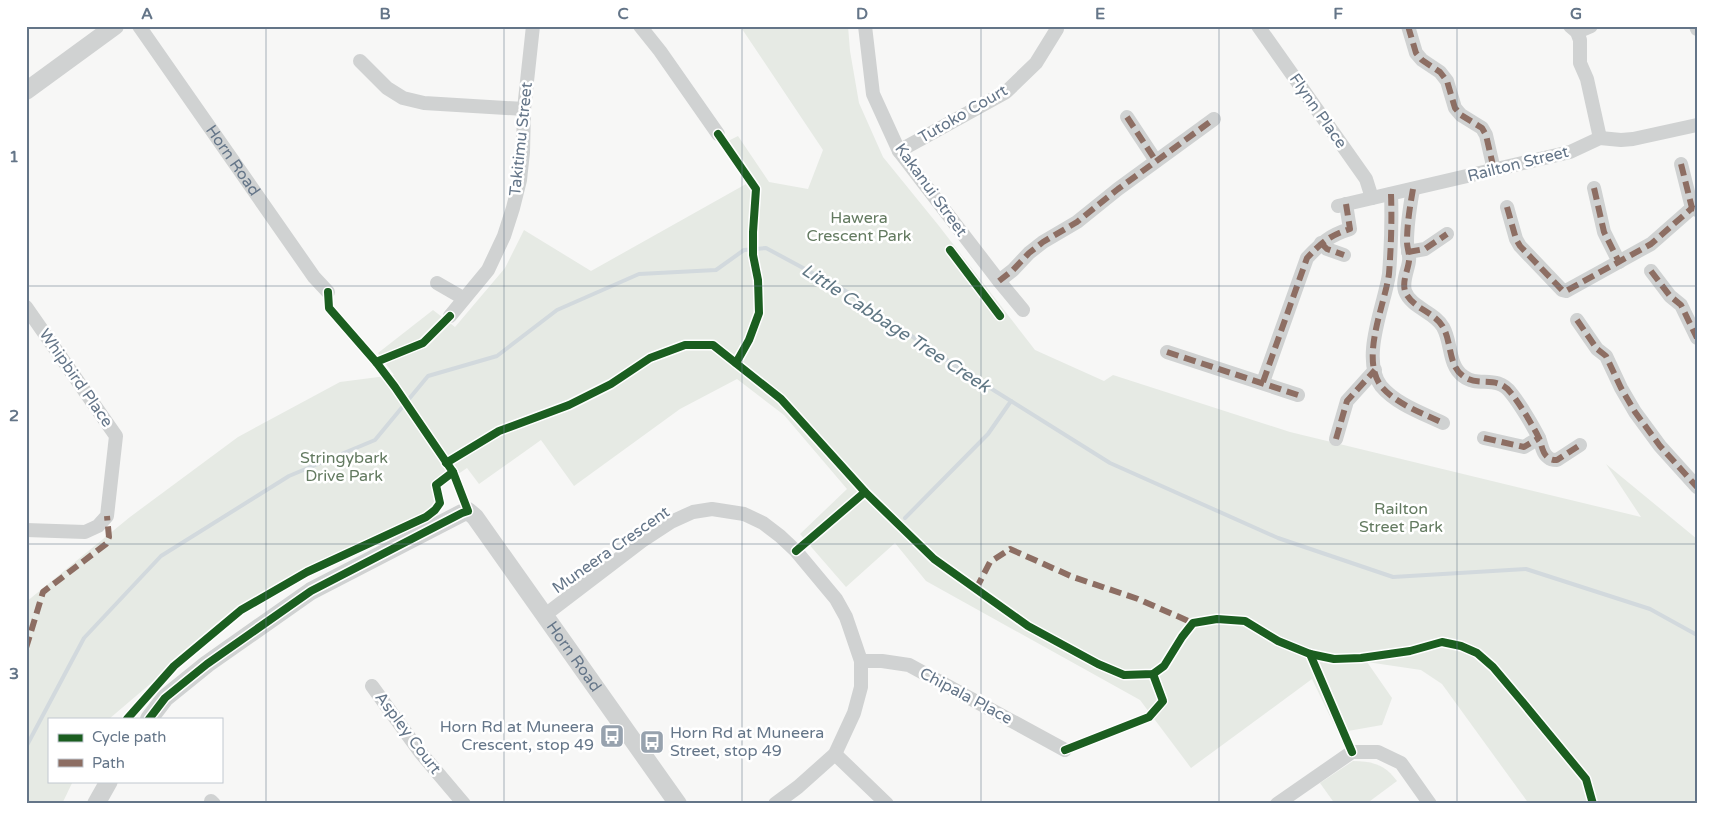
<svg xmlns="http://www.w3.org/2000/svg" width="1723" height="830" font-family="'Varela Round',sans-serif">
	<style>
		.green { fill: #e6eae4 }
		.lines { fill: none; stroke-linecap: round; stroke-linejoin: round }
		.stream { stroke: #d2d9dd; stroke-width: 4 }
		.minor { stroke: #d0d2d2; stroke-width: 14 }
		.tertiary { stroke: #d0d2d2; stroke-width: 18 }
		.quiet { stroke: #8d6e63; stroke-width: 6; stroke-dasharray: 12 6; stroke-linecap: butt }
		.cycleway-casing { stroke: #fff; stroke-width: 11 }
		.cycleway { stroke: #1b5e20; stroke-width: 8 }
		.grid { fill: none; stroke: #647588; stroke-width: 1; stroke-opacity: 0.55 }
		.labels { text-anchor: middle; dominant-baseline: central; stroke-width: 5; stroke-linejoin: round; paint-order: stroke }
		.street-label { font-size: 16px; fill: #647588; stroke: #fff }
		.park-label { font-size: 16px; fill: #637a60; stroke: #fff }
		.poi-label { font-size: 16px; fill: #647588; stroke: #fff; text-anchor: end }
		.water-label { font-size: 18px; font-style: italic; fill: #607784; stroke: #fff }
		.neatline { fill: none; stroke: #647588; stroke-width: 2 }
		.grid-label { font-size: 16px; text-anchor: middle; font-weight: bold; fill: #647588 }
	</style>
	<rect width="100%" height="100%" fill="#f7f7f6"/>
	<g class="green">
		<path d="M 740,26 L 848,26 L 850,51 L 859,103 L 883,157 L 939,226 L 1035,350 L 1104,381 L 1113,375 L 1290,432 L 1641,517 L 1606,464 L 1697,539 L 1697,804 L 1529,804 L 1442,684 L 1421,670 L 1367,662 L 1392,698 L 1382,725 L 1348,731 L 1339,735 L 1312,679 L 1191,768 L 1140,700 L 926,581 L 895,543 L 846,587 L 800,534 L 847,489 L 784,415 L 737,379 L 680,409 L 574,486 L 541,440 L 479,484 L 467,468 L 442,485 L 437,478 L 431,485 L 436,503 L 430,511 L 298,574 L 190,650 L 109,719 L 49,719 L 49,781 L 73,781 L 62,804 L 26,804 L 26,602 L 130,517 L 238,437 L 340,382 L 394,375 L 378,353 L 433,310 L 455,327 L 505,268 L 524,230 L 591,271 L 746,184 L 720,145 L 738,136 L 769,182 L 808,189 L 823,150 Z"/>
		<path d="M 1353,761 C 1373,761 1385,765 1397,781 L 1366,804 L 1335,804 L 1320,783 Z"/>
	</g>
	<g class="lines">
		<g class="stream">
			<path d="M 905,518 L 988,434 L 1011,401"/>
			<path d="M 26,747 L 84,638 L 161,556 L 289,476 L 375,440 L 428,376 L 497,356 L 557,310 L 639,274 L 716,270 L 744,250 L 766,248 L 844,290 L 963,371 L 1110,463 L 1278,538 L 1393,577 L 1526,569 L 1650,609 L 1697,635"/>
		</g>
		<g class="minor">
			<path id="s1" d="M 139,26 L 314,277 L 328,292"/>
			<path d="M 640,26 L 660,51 L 718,134"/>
			<path d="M 865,26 L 873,94 L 899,151 L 999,281 L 1023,310"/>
			<path d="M 1258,26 L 1366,179 L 1372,198"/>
			<path d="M 1408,26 L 1416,53 L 1422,60 L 1440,72 L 1447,81 L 1455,108 L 1461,115 L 1482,128 L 1486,135 L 1494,170"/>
			<path d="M 1570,26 L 1577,32 L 1580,40 L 1580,63 L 1587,79 L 1600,138"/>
			<path d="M 1696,26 L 1697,29"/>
			<path d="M 1577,32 L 1591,26"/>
			<path d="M 360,61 L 387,88 L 403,98 L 424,103 L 524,109"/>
			<path d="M 1127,117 L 1156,161"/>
			<path d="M 899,151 L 1006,92 L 1036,63 L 1057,29 L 1057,26"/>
			<path d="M 1681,164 L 1692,208 L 1697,210"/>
			<path d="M 1594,188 L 1604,232 L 1619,262"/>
			<path d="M 1413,189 C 1410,206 1407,224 1407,242 C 1407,248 1410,254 1409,261 C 1408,270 1402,281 1405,291 C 1411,308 1435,312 1443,327 C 1452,343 1448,365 1463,376 C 1478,388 1497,374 1511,393 C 1520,404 1533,426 1539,438 C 1542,445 1542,454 1549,458 C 1551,460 1554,460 1557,460 L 1580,445"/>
			<path d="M 1391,194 C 1392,220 1391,248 1389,274 C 1385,304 1360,358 1381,386 C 1396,404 1422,413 1443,423"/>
			<path d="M 1338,206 L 1570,152 L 1600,138 L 1621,140 L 1633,139 L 1697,125"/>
			<path d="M 1507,207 L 1516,239 L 1520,246 L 1562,290 L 1566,291 L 1651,244 L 1692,208"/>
			<path d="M 1321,243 L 1327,249 L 1344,255"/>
			<path d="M 1408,252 L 1425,249 L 1447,234"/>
			<path d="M 1651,271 L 1670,296 L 1681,305 L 1697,338"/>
			<path d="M 999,281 L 1013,270 L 1029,253 L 1043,242 L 1077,222 L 1118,189 L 1214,119"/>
			<path d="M 437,283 L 463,298"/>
			<path d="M 26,307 L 116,436 L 107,516 L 98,526 L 85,532 L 26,530"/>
			<path d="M 450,316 L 488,270 L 504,236 L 513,208 L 520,180 L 523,152 L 524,109 L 533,26"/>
			<path d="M 1577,320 L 1597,349 L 1606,356 L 1621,388 L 1635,412 L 1660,446 L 1697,487"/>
			<path d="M 1167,352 L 1298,395"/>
			<path d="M 1263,382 L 1307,258 C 1321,243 1330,235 1350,229 L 1346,204"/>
			<path d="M 1484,438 L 1524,447 L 1539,438"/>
			<path d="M 1336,439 L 1347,401 L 1375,370"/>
			<path d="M 545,615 L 642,541 L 671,522 L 693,512 L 712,509 L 744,514 L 763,523 L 780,536 L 796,551 L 836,599 L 846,617 L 861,661 L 861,687 L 854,713 L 835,754 L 798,787 L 775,804"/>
			<path d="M 861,661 L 882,661 L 909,665 L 1065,750"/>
			<path d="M 372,686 L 420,752 L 464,804"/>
			<path d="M 835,754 L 887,804"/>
			<path d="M 211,801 L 214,804"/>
			<path d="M 1277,804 L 1352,752 L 1378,752 L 1401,763 L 1430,804"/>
		</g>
		<g class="tertiary">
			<path d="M 26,91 L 115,26"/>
			<path id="s2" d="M 149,719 L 165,698 L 207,664 L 311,591 L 462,513 L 468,511 L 475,517 L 678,804"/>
			<path d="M 96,804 L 109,781"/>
		</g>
		<g class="quiet">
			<path d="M 1408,26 L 1416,53 L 1422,60 L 1440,72 L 1447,81 L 1455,108 L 1461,115 L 1482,128 L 1486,135 L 1494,170"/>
			<path d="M 1127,117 L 1156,161"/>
			<path d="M 1681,164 L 1692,208 L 1696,209"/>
			<path d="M 1594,188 L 1604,232 L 1619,262"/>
			<path d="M 1413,189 C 1410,206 1407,224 1407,242 C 1407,248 1410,254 1409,261 C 1408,270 1402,281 1405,291 C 1411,308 1435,312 1443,327 C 1452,343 1448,365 1463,376 C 1478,388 1497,374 1511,393 C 1520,404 1533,426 1539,438 C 1542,445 1542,454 1549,458 C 1551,460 1554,460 1557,460 L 1580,445"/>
			<path d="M 1391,194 C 1392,220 1391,248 1389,274 C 1385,304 1360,358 1381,386 C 1396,404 1422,413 1443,423"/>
			<path d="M 1507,207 L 1516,239 L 1520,246 L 1562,290 L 1566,291 L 1651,244 L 1692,208"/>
			<path d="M 1321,243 L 1327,249 L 1344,255"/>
			<path d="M 1408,252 L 1425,249 L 1447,234"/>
			<path d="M 1651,271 L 1670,296 L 1681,305 L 1697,338"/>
			<path d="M 999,281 L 1013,270 L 1029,253 L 1043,242 L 1077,222 L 1118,189 L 1214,119"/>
			<path d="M 1577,320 L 1597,349 L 1606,356 L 1621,388 L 1635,412 L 1660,446 L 1697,487"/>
			<path d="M 1167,352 L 1298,395"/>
			<path d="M 1263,382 L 1307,258 C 1321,243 1330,235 1350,229 L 1346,204"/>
			<path d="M 1484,438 L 1524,447 L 1539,438"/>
			<path d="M 1336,439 L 1347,401 L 1375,370"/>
			<path d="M 976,589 L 990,562 L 1010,549 L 1073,577 L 1138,599 L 1193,623"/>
			<path d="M 26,648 L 43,592 L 106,544 L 109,537 L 107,516"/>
		</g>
		<defs>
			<g id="cycleway">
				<path d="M 718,134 L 756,189 L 753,232 L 753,255 L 758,280 L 759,313 L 749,340 L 736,363"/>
				<path d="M 950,250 L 1000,316"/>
				<path d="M 376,362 L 423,343 L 450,316"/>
				<path d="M 446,463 L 499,431 L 569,405 L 611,384 L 650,358 L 685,345 L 713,345 L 781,399 L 865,492 L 934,559 L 1028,626 L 1098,664 L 1124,675 L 1153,674 L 1164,666 L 1182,637 L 1193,623 L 1217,619 L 1245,621 L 1278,641 L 1310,654 L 1334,659 L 1361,658 L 1410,651 L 1442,642 L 1461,646 L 1477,653 L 1493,667 L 1520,699 L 1586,779 L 1593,804"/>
				<path d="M 796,551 L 865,492"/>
				<path d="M 1310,654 L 1352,752"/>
				<path d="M 127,719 L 174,666 L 241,610 L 307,572 L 426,517 L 435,510 L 440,503 L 436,485 L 453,472 L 395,387 L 376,362 L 329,308 L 328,292"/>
				<path d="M 149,719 L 165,698 L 207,664 L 311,591 L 462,513 L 468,511 L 453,472"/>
				<path d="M 1065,750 L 1149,717 L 1163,701 L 1153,674"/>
			</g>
		</defs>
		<use href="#cycleway" class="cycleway-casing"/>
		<use href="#cycleway" class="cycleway"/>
	</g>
	<path class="grid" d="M 266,26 L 266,804M 504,26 L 504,804M 742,26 L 742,804M 981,26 L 981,804M 1219,26 L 1219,804M 1457,26 L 1457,804M 26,286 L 1697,286M 26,544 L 1697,544"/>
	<defs>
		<symbol id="bus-square" viewBox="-11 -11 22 22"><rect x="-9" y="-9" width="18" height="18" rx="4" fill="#97a2ae" stroke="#fff"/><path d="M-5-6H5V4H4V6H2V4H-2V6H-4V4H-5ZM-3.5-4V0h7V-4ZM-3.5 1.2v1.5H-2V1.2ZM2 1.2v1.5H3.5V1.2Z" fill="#fff"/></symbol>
	</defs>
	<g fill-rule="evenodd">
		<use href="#bus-square" x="598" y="722" width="28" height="28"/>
		<use href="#bus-square" x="638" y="728" width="28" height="28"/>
	</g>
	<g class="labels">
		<g class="street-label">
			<text transform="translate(1318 111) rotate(55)">Flynn Place</text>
			<text transform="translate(963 114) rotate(-30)">Tutoko Court</text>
			<text transform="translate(521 139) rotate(-84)">Takitimu Street</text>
			<text stroke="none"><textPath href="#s1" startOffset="164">Horn Road</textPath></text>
			<text transform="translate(1518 164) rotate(-14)">Railton Street</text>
			<text transform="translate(931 190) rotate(54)">Kakanui Street</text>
			<text transform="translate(76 378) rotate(55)">Whipbird Place</text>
			<text transform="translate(611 550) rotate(-35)">Muneera Crescent</text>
			<text stroke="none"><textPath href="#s2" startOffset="564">Horn Road</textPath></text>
			<text transform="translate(966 696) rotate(28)">Chipala Place</text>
			<text transform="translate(408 733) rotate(53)">Aspley Court</text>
		</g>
		<g class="park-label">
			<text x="859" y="218">Hawera<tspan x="859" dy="18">Crescent Park</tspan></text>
			<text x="344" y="458">Stringybark<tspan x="344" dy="18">Drive Park</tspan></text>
			<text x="1401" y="509">Railton<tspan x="1401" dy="18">Street Park</tspan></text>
		</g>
		<g class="poi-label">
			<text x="594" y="727">Horn Rd at Muneera<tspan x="594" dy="18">Crescent, stop 49</tspan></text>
			<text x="670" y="733" text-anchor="start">Horn Rd at Muneera<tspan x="670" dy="18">Street, stop 49</tspan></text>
		</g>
		<g class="water-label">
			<text transform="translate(896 328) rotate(33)">Little Cabbage Tree Creek</text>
		</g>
	</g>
	<rect width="1723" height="830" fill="none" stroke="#ffffff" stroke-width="55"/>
	<rect x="48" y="718" width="175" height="65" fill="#ffffff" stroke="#c1c8cf"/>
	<rect x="58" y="734" width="25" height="8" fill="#1b5e20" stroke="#c1c8cf"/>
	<text x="92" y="742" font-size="15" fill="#647588">Cycle path</text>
	<rect x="58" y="759" width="25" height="8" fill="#8d6e63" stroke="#c1c8cf"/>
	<text x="92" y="768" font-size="15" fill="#647588">Path</text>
	<rect x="28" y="28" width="1668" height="774" class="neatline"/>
	<g class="grid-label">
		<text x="147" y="19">A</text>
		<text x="385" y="19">B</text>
		<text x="623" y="19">C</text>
		<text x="862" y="19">D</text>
		<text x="1100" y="19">E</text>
		<text x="1338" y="19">F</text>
		<text x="1576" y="19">G</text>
		<text x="14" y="162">1</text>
		<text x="14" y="421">2</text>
		<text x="14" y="679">3</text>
	</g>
</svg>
